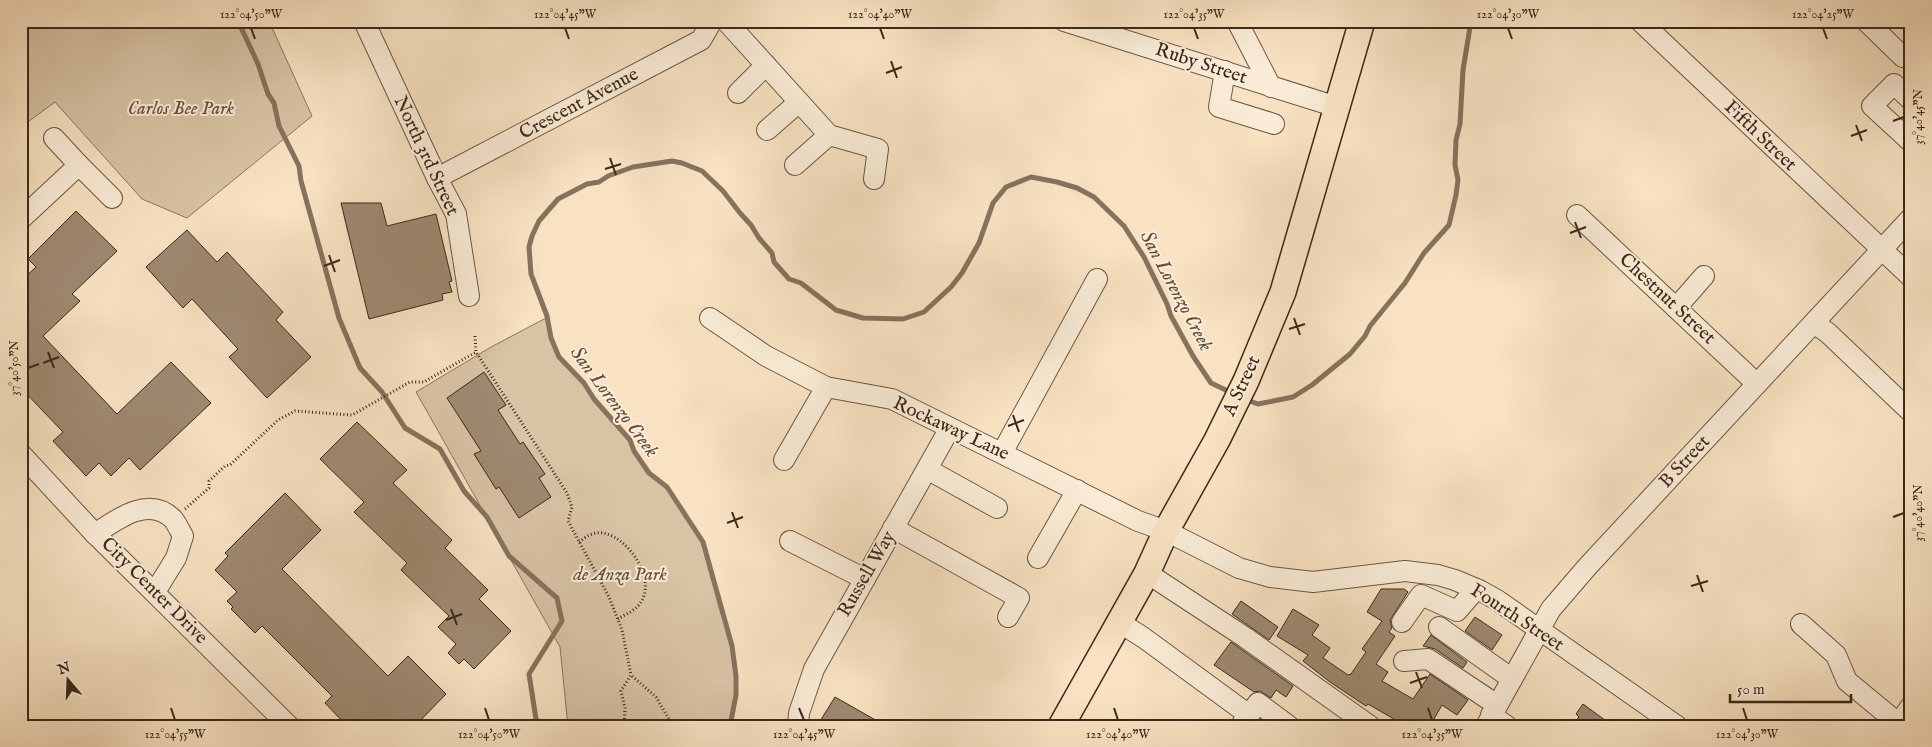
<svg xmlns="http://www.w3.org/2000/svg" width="1932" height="747" font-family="'IM FELL English',serif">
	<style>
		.green { fill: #d8c3a5; stroke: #8a7660 }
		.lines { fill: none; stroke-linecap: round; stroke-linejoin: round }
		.stream { stroke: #86725d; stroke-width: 5 }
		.building { fill: #9e8971; stroke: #3c291a }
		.minor-casing { stroke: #6b5744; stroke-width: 22 }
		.major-casing { stroke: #3c291a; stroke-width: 28 }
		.path { stroke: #3c291a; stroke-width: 3; stroke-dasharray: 1 2.5; stroke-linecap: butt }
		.minor { stroke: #faecd7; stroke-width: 20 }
		.major { stroke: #f8e2c2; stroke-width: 25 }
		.ticks { fill: none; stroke: #3c291a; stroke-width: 2 }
		.labels { text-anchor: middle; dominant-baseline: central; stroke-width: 4; stroke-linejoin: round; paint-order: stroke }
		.street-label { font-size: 19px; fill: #3c291a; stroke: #faecd7 }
		.park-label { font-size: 19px; font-style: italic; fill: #63503d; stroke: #faecd7 }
		.water-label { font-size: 20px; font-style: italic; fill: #614e3b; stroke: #faecd7 }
		.neatline { fill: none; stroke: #3c291a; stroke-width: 2 }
		.ticks-label { font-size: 12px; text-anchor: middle; fill: #3c291a }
	</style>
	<rect width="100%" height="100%" fill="#f8e2c2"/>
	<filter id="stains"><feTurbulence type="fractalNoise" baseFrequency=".004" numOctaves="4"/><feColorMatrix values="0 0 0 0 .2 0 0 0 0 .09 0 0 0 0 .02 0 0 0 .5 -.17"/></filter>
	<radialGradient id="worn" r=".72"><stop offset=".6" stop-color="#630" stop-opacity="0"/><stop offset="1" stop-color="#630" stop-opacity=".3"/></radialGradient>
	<g class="green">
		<path d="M 21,21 L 269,21 L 312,116 L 187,218 L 142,199 L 55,102 L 21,127 Z"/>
		<path d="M 546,318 L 551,338 L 559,357 L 584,383 L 594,399 L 630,440 L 634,451 L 649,473 L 667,487 L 703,542 L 732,646 L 736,676 L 736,695 L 730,726 L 568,726 L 560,647 L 416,392 L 491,347 Z"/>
	</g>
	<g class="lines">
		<g class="stream">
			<path d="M 238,21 L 258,64 L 268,94 L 274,103 L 279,126 L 299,166 L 301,181 L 339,318 L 360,368 L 382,392 L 405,428 L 440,449 L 464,491 L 487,517 L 509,556 L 557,598 L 562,621 L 529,674 L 536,719 L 541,726"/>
			<path d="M 1244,399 L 1258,404 L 1293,397 L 1312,385 L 1350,354 L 1365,336 L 1370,326 L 1405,283 L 1424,253 L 1449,225 L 1456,195 L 1458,180 L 1455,165 L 1456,140 L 1460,124 L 1463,70 L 1471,21"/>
			<path d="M 730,726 L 736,695 L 736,676 L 732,646 L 703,542 L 667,487 L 649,473 L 634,451 L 630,440 L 594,399 L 584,383 L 559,357 L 551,338 L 547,316 L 531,274 L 529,247 L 532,236 L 539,221 L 558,199 L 587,184 L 599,182 L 608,176 L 633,167 L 672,161 L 682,163 L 702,171 L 723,191 L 740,213 L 751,225 L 759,238 L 772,253 L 774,262 L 789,279 L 801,283 L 836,310 L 863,318 L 903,319 L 924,312 L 951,287 L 962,273 L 979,243 L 993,203 L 1006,187 L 1031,177 L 1057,182 L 1077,188 L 1094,197 L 1124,226 L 1144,257 L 1167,304 L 1171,316 L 1193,356 L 1211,383 L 1232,393"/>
		</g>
	</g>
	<g class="building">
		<path d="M 341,203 L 381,203 L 387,226 L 436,214 L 452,281 L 449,282 L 452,292 L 442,294 L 443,300 L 369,319 Z"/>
		<path d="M 76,211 L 117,251 L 72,294 L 80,301 L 43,336 L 117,414 L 171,362 L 211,403 L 140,470 L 129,458 L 111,476 L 99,463 L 86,476 L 53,441 L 63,432 L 21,388 L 21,281 L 36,267 L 28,259 Z"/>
		<path d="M 187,230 L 217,262 L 227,252 L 283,312 L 276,320 L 311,357 L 267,398 L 229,357 L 238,349 L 192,299 L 183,308 L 146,267 Z"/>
		<path d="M 484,372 L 506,405 L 498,410 L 520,444 L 523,442 L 545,474 L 539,478 L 551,497 L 519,518 L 499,487 L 496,489 L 474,454 L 481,451 L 447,398 Z"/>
		<path d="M 357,422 L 407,470 L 393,483 L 452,540 L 445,548 L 488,590 L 479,599 L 511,631 L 474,669 L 464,659 L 459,664 L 448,653 L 456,644 L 438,627 L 449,616 L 401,570 L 407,563 L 354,512 L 364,502 L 320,459 Z"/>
		<path d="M 285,493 L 321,530 L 282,569 L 388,676 L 408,656 L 446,694 L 415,726 L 347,726 L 325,703 L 332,696 L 262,626 L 255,633 L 231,609 L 233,607 L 227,601 L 237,592 L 215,570 L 228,556 L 225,553 Z"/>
		<path d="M 1381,589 L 1404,589 L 1408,592 L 1390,620 L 1392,628 L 1389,632 L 1395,636 L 1376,664 L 1388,672 L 1382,681 L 1413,699 L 1430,674 L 1468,700 L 1457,715 L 1442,705 L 1430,726 L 1406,726 L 1368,704 L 1366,706 L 1330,682 L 1303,661 L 1308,655 L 1277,636 L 1293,609 L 1319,625 L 1312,635 L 1330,648 L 1323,658 L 1348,675 L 1351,674 L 1366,652 L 1362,649 L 1382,621 L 1367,612 Z"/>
		<path d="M 1241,601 L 1278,627 L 1269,640 L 1232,614 Z"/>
		<path d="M 1475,617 L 1502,635 L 1492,650 L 1465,631 Z"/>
		<path d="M 1431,635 L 1467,662 L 1463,668 L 1435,649 L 1423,646 Z"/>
		<path d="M 1231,642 L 1293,686 L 1286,697 L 1276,690 L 1271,698 L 1260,691 L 1254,692 L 1214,665 Z"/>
		<path d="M 835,697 L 886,726 L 817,726 Z"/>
		<path d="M 1583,704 L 1613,726 L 1572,726 L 1579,717 L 1576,714 Z"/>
	</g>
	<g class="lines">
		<defs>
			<g id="minor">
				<path d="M 364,21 L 437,178 L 456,214 L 469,296"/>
				<path d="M 726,21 L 829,135 L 878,149 L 874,179"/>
				<path d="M 1064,21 L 1337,107"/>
				<path d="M 1237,21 L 1271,87"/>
				<path d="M 1640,21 L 1911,277"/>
				<path d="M 1866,21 L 1903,57 L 1911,52"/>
				<path d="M 1225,71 L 1219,107 L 1274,124"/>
				<path d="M 738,93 L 766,65"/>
				<path d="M 1911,100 L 1894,84 L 1872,106 L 1911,142"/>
				<path d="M 767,130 L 799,102"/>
				<path d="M 79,165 L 112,198"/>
				<path d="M 795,165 L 829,135"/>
				<path d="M 437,178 L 701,40 L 712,21"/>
				<path d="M 1577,215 L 1757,384"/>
				<path d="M 21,219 L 79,165 L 54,138"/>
				<path d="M 1676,308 L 1704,276"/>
				<path d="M 710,318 L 766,356 L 826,387 L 892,399 L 1138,521 L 1166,531 L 1239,568 L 1270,577 L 1313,582 L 1405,571 L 1438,575 L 1455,580 L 1481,591 L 1497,600 L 1677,726"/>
				<path d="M 1814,323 L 1828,333 L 1911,412"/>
				<path d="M 1002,453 L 1097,279"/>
				<path d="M 21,454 L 95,534 L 289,726"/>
				<path d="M 784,460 L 826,387"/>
				<path d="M 927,469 L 997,508"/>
				<path d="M 893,528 L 1019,598 L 1008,617"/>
				<path d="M 95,534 C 117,519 149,495 173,519 C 177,524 180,531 183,536 L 176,558 L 155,592"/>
				<path d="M 790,541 L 865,579"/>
				<path d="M 1038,558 L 1077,490"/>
				<path d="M 1147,573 L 1246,638 L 1370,726"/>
				<path d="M 1119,622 L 1144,638 L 1249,715"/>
				<path d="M 1402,622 L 1421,595 L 1457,611 L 1476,589"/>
				<path d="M 1801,624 L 1836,655 L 1847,681 L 1899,724"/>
				<path d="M 1439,627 L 1512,679"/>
				<path d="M 1404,661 L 1428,659 L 1497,705"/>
				<path d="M 1491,715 L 1507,726"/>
				<path d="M 1242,724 L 1258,703 L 1289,726"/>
				<path d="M 798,726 L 799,713 L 814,669 L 950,428"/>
				<path d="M 1486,726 L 1551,609 L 1588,566 L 1911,218"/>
				<path d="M 1897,726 L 1911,706"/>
			</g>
			<path id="major" d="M 1061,726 L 1147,573 L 1166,531 L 1217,440 L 1246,381 L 1283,292 L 1362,21"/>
		</defs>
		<use href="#minor" class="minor-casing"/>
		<use href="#major" class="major-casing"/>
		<g class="path">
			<path d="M 475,336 L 476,352 L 567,493 L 572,507 L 568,521 L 609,597 L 622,630 L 631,675"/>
			<path d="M 185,509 L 209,488 L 209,481 L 225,466 L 230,465 L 278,420 L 295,411 L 352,415 L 410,382 L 424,382 L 476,352"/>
			<path d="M 579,542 C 583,539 588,535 593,534 C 619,524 664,580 637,607 C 632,612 624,615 618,619"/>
			<path d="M 624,726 L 625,708 L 621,691 L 631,675 L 656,697 L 673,726"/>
		</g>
		<use href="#minor" class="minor"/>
		<use href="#major" class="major"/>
	</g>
	<path class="ticks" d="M 251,28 L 255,39M 565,28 L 569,39M 880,28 L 884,39M 1194,28 L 1198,39M 1508,28 L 1512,39M 1823,28 L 1827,39M 891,61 L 897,78M 886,73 L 902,67M 1893,121 L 1904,117M 1856,125 L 1862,141M 1851,136 L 1867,130M 610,158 L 616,175M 605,169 L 621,164M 1575,222 L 1581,238M 1570,233 L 1586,227M 329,255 L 335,272M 324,266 L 340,260M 1294,318 L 1300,335M 1289,329 L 1305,324M 48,352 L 54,368M 43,363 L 59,357M 28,368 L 39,364M 1013,415 L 1019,432M 1008,426 L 1024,420M 732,512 L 738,528M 1893,517 L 1904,513M 727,523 L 743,517M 1697,575 L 1703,592M 1691,586 L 1708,581M 451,609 L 457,625M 446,620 L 462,614M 1416,672 L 1422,688M 1410,683 L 1427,677M 171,708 L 175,720M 485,708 L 489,720M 799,708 L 804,720M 1114,708 L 1118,720M 1428,708 L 1432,720M 1743,708 L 1747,720"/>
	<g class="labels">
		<g class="street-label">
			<text transform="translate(1201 64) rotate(18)">Ruby Street</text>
			<text transform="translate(579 104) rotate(-28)">Crescent Avenue</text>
			<text transform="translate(1760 136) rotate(44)">Fifth Street</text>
			<text transform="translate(426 156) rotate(65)">North 3rd Street</text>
			<text transform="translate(1667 299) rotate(43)">Chestnut Street</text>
			<text transform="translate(1242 386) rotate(-65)">A Street</text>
			<text transform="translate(951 429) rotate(25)">Rockaway Lane</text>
			<text transform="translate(1685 462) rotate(-47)">B Street</text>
			<text transform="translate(867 574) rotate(-60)">Russell Way</text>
			<text transform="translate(154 591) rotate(45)">City Center Drive</text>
			<text transform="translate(1517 618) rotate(33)">Fourth Street</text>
		</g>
		<g class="park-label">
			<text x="181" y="109">Carlos Bee Park</text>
			<text x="620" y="575">de Anza Park</text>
		</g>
		<g class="water-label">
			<text transform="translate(1176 291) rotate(62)">San Lorenzo Creek</text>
			<text transform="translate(614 402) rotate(53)">San Lorenzo Creek</text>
		</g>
	</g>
	<rect width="1932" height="747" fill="none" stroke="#f8e2c2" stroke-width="55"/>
	<g transform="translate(68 680) rotate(341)" stroke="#faecd7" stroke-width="4" paint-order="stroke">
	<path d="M0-4L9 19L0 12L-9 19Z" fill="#3c291a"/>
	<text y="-8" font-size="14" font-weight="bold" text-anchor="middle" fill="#3c291a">N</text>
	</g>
	<path d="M1730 694v8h121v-8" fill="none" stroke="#3c291a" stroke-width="2.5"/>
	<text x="1737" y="694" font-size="15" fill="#3c291a" stroke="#faecd7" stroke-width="4" paint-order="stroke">50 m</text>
	<rect x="28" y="28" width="1876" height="692" class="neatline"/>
	<g class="ticks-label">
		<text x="251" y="18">122°04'50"W</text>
		<text x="565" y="18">122°04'45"W</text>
		<text x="880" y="18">122°04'40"W</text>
		<text x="1194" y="18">122°04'35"W</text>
		<text x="1508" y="18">122°04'30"W</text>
		<text x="1823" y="18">122°04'25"W</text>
		<text transform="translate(1918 117) rotate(-90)" y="4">37°40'45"N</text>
		<text transform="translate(14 368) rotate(-90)" y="4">37°40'50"N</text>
		<text transform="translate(1918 513) rotate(-90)" y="4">37°40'40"N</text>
		<text x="175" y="738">122°04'55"W</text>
		<text x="489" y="738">122°04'50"W</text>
		<text x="804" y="738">122°04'45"W</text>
		<text x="1118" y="738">122°04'40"W</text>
		<text x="1432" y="738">122°04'35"W</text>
		<text x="1747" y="738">122°04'30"W</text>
	</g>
	<rect width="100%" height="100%" filter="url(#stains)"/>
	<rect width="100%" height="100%" fill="url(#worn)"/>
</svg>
